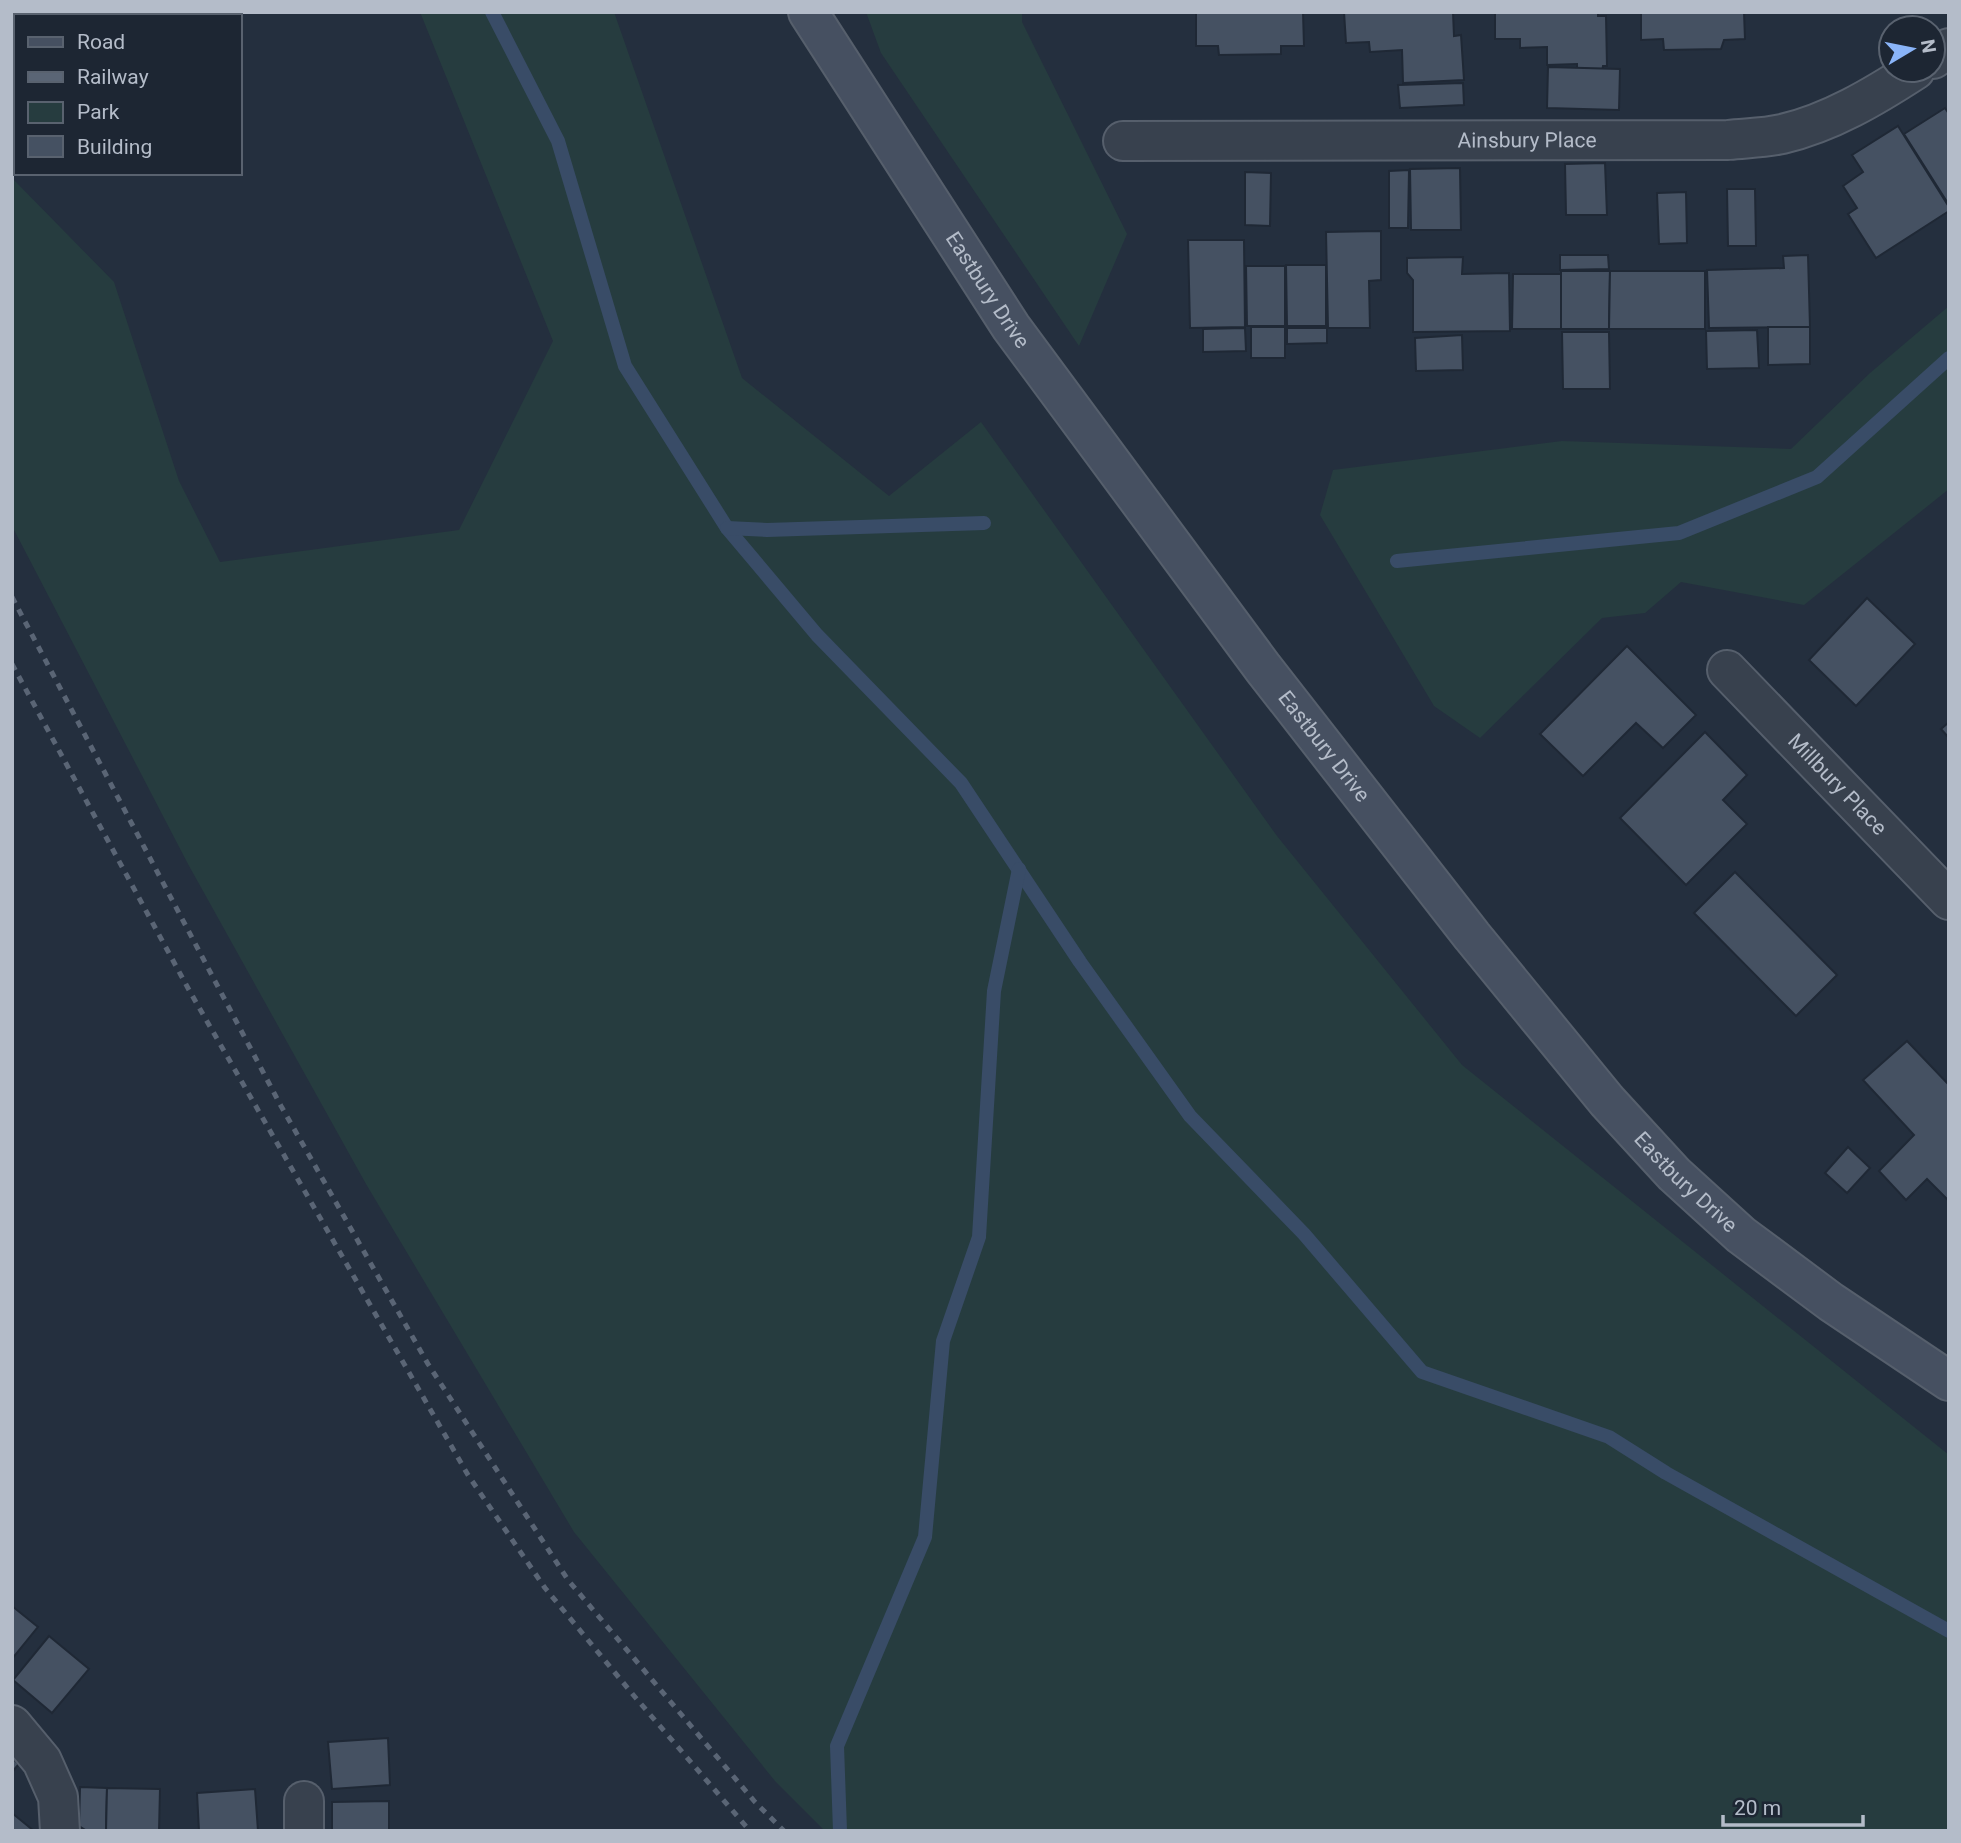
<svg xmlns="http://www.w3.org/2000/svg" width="1961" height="1843" font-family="Roboto,sans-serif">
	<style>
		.green { fill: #263c3f }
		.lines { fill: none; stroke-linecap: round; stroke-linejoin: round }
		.stream { stroke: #394c67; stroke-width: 14 }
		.building { fill: #455162; stroke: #1f2835; stroke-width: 2 }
		.street-casing { stroke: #565f6c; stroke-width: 42 }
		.secondary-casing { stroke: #565f6c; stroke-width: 42 }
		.street { stroke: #38414e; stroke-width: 38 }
		.secondary { stroke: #465061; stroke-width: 38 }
		.rail { stroke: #5a6575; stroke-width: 5; stroke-dasharray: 7 7; stroke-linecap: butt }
		.labels { text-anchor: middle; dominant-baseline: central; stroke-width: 7; stroke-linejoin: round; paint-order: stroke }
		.street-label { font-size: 21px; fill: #b4bcc9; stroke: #1d2633 }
	</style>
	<rect width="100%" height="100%" fill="#242f3e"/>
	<g class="green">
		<path d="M 420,12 L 614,12 L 742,378 L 889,496 L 981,422 L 1277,836 L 1462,1065 L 1949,1455 L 1949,1831 L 825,1831 L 775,1781 L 574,1532 L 366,1184 L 188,864 L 12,526 L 12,178 L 114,282 L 179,481 L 220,562 L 459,530 L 553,341 Z"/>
		<path d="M 866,12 L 1022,12 L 1022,22 L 1127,234 L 1079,346 L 881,53 Z"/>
		<path d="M 1949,306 L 1949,489 L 1804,605 L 1681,582 L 1645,613 L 1602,618 L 1480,738 L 1434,706 L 1320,515 L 1333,470 L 1562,441 L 1791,449 L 1870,373 Z"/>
	</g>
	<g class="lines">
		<g class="stream">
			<path d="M 492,12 L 558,141 L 625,366 L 727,528 L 817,635 L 961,783 L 1080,962 L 1190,1116 L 1304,1234 L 1422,1372 L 1609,1437 L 1666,1473 L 1949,1631"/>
			<path d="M 727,528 L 767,530 L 984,523"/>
			<path d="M 1397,561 L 1679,533 L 1817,477 L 1949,358"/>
			<path d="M 840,1831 L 837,1746 L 925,1537 L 943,1341 L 979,1237 L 994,991 L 1019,869"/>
		</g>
	</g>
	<g class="building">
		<path d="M 1196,12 L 1303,12 L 1304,46 L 1281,46 L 1281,54 L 1219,55 L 1218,46 L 1196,46 Z"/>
		<path d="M 1344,12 L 1453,12 L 1454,36 L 1461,35 L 1464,80 L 1403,83 L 1402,50 L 1370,52 L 1369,42 L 1346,43 Z"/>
		<path d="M 1495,12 L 1598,12 L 1598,16 L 1606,16 L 1607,66 L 1603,66 L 1602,72 L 1577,73 L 1577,64 L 1547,65 L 1547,47 L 1520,48 L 1520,39 L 1495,39 Z"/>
		<path d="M 1641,12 L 1744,12 L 1745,39 L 1724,40 L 1721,49 L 1664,50 L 1663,39 L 1641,40 Z"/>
		<path d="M 1548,67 L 1620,69 L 1619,110 L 1547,108 Z"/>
		<path d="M 1463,83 L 1464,105 L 1400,108 L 1398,85 Z"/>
		<path d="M 1945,108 L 1949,114 L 1949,205 L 1904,134 Z"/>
		<path d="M 1898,126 L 1949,207 L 1949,211 L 1876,258 L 1848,214 L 1857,208 L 1843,186 L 1863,172 L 1852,155 Z"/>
		<path d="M 1605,163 L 1607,215 L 1566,215 L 1565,164 Z"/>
		<path d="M 1460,168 L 1461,230 L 1411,230 L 1410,169 Z"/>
		<path d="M 1409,170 L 1408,228 L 1389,228 L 1389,171 Z"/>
		<path d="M 1245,172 L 1271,173 L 1270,226 L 1245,225 Z"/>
		<path d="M 1727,189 L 1755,189 L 1756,246 L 1728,246 Z"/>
		<path d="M 1686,192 L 1687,243 L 1659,244 L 1657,193 Z"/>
		<path d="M 1381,231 L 1381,280 L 1369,281 L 1370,328 L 1328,328 L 1326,232 Z"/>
		<path d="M 1188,240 L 1244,240 L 1245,327 L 1190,328 Z"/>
		<path d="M 1560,255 L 1608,255 L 1609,269 L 1560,270 Z"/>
		<path d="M 1808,255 L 1810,327 L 1709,328 L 1707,270 L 1784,268 L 1783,256 Z"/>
		<path d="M 1463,257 L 1462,274 L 1509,273 L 1510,331 L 1413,332 L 1413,280 L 1407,273 L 1407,258 Z"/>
		<path d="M 1286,265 L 1326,265 L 1326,326 L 1287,326 Z"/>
		<path d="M 1246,266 L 1285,266 L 1285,326 L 1247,326 Z"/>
		<path d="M 1561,271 L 1610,271 L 1609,329 L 1561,329 Z"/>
		<path d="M 1610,271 L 1705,271 L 1705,329 L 1609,329 Z"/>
		<path d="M 1513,274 L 1561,274 L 1561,329 L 1512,329 Z"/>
		<rect x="1251" y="327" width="34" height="31"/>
		<path d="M 1768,327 L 1810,327 L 1810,364 L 1768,365 Z"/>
		<path d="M 1245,328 L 1246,351 L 1203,352 L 1203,329 Z"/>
		<path d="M 1287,328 L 1327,328 L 1327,343 L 1287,344 Z"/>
		<path d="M 1757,330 L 1759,368 L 1707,369 L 1706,331 Z"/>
		<path d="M 1562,332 L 1609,332 L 1610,389 L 1563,389 Z"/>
		<path d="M 1462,335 L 1463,370 L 1416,371 L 1415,338 Z"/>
		<path d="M 1867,598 L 1915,644 L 1856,706 L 1809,660 Z"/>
		<path d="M 1627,646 L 1696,715 L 1663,748 L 1636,723 L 1583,776 L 1540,734 Z"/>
		<path d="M 1949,722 L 1949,738 L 1941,729 Z"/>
		<path d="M 1705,732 L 1747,775 L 1723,800 L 1747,824 L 1686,885 L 1620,818 Z"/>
		<path d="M 1735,872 L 1837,975 L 1796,1016 L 1694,913 Z"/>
		<path d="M 1907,1041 L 1949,1085 L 1949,1201 L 1927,1179 L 1906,1200 L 1879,1171 L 1914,1135 L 1863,1080 Z"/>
		<path d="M 1848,1147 L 1870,1168 L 1847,1193 L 1825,1173 Z"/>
		<path d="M 12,1606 L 38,1627 L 12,1659 Z"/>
		<path d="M 49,1636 L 89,1669 L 52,1713 L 13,1680 Z"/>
		<path d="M 388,1738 L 390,1785 L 332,1789 L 328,1742 Z"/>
		<path d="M 12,1758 L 19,1764 L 12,1772 Z"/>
		<path d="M 80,1787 L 107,1788 L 106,1831 L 87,1831 L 79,1826 Z"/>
		<path d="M 107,1788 L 160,1789 L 159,1831 L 106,1831 Z"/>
		<path d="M 255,1789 L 258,1831 L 199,1831 L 197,1793 Z"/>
		<path d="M 389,1801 L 389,1831 L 332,1831 L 332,1802 Z"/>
		<path d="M 12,1813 L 34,1831 L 12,1831 Z"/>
	</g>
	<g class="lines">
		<defs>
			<g id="street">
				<path d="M 1933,59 L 1949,48"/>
				<path id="s1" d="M 1123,141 L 1728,140 C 1746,138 1765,138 1782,134 C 1830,123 1875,96 1915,70"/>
				<path id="s2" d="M 1727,670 L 1949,900"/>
				<path d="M 12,1725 L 42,1761 L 58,1797 L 60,1831"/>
				<path d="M 304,1801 L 304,1831"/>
			</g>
			<g id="secondary">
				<path id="s3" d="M 808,12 L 1011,327 L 1263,668 L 1472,936 L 1607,1101 L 1674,1174 L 1741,1235 L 1831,1302 L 1949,1381"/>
			</g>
		</defs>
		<use href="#street" class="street-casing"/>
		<use href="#secondary" class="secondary-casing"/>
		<use href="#street" class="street"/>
		<use href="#secondary" class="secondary"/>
		<g class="rail">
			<path d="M 12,597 L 281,1106 L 428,1364 L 568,1580 L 755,1802 L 784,1831"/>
			<path d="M 12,664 L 189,990 L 468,1475 L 545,1588 L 635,1697 L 750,1831"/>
		</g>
	</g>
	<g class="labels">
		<g class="street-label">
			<text stroke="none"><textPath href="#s1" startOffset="404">Ainsbury Place</textPath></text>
			<text stroke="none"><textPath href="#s3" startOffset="331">Eastbury Drive</textPath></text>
			<text stroke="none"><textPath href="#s3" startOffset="898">Eastbury Drive</textPath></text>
			<text stroke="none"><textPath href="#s2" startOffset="159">Millbury Place</textPath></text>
			<text stroke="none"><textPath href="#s3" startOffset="1465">Eastbury Drive</textPath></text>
		</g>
	</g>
	<rect width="1961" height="1843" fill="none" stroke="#b4bcc9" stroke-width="28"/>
	<rect x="14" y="14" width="228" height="161" fill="#1d2633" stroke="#59626f" stroke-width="2"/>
	<rect x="28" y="37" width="35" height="10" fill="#465061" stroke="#59626f" stroke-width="2"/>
	<text x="77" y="49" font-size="21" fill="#b4bcc9">Road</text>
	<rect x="28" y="72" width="35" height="10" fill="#5a6575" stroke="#59626f" stroke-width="2"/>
	<text x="77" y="84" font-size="21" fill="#b4bcc9">Railway</text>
	<rect x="28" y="102" width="35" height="21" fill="#263c3f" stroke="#59626f" stroke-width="2"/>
	<text x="77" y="119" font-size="21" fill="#b4bcc9">Park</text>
	<rect x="28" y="136" width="35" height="21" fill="#455162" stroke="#59626f" stroke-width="2"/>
	<text x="77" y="154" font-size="21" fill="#b4bcc9">Building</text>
	<g transform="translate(1912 49) rotate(80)"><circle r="33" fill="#1d2633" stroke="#59626f" stroke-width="2"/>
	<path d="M0-5L12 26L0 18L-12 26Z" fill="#8ab4f8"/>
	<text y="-10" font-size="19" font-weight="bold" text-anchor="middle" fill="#b4bcc9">N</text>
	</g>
	<path d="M1723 1815v10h140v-10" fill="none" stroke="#b4bcc9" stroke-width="3.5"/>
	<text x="1734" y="1815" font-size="21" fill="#b4bcc9" stroke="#1d2633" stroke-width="5" paint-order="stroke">20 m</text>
</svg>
